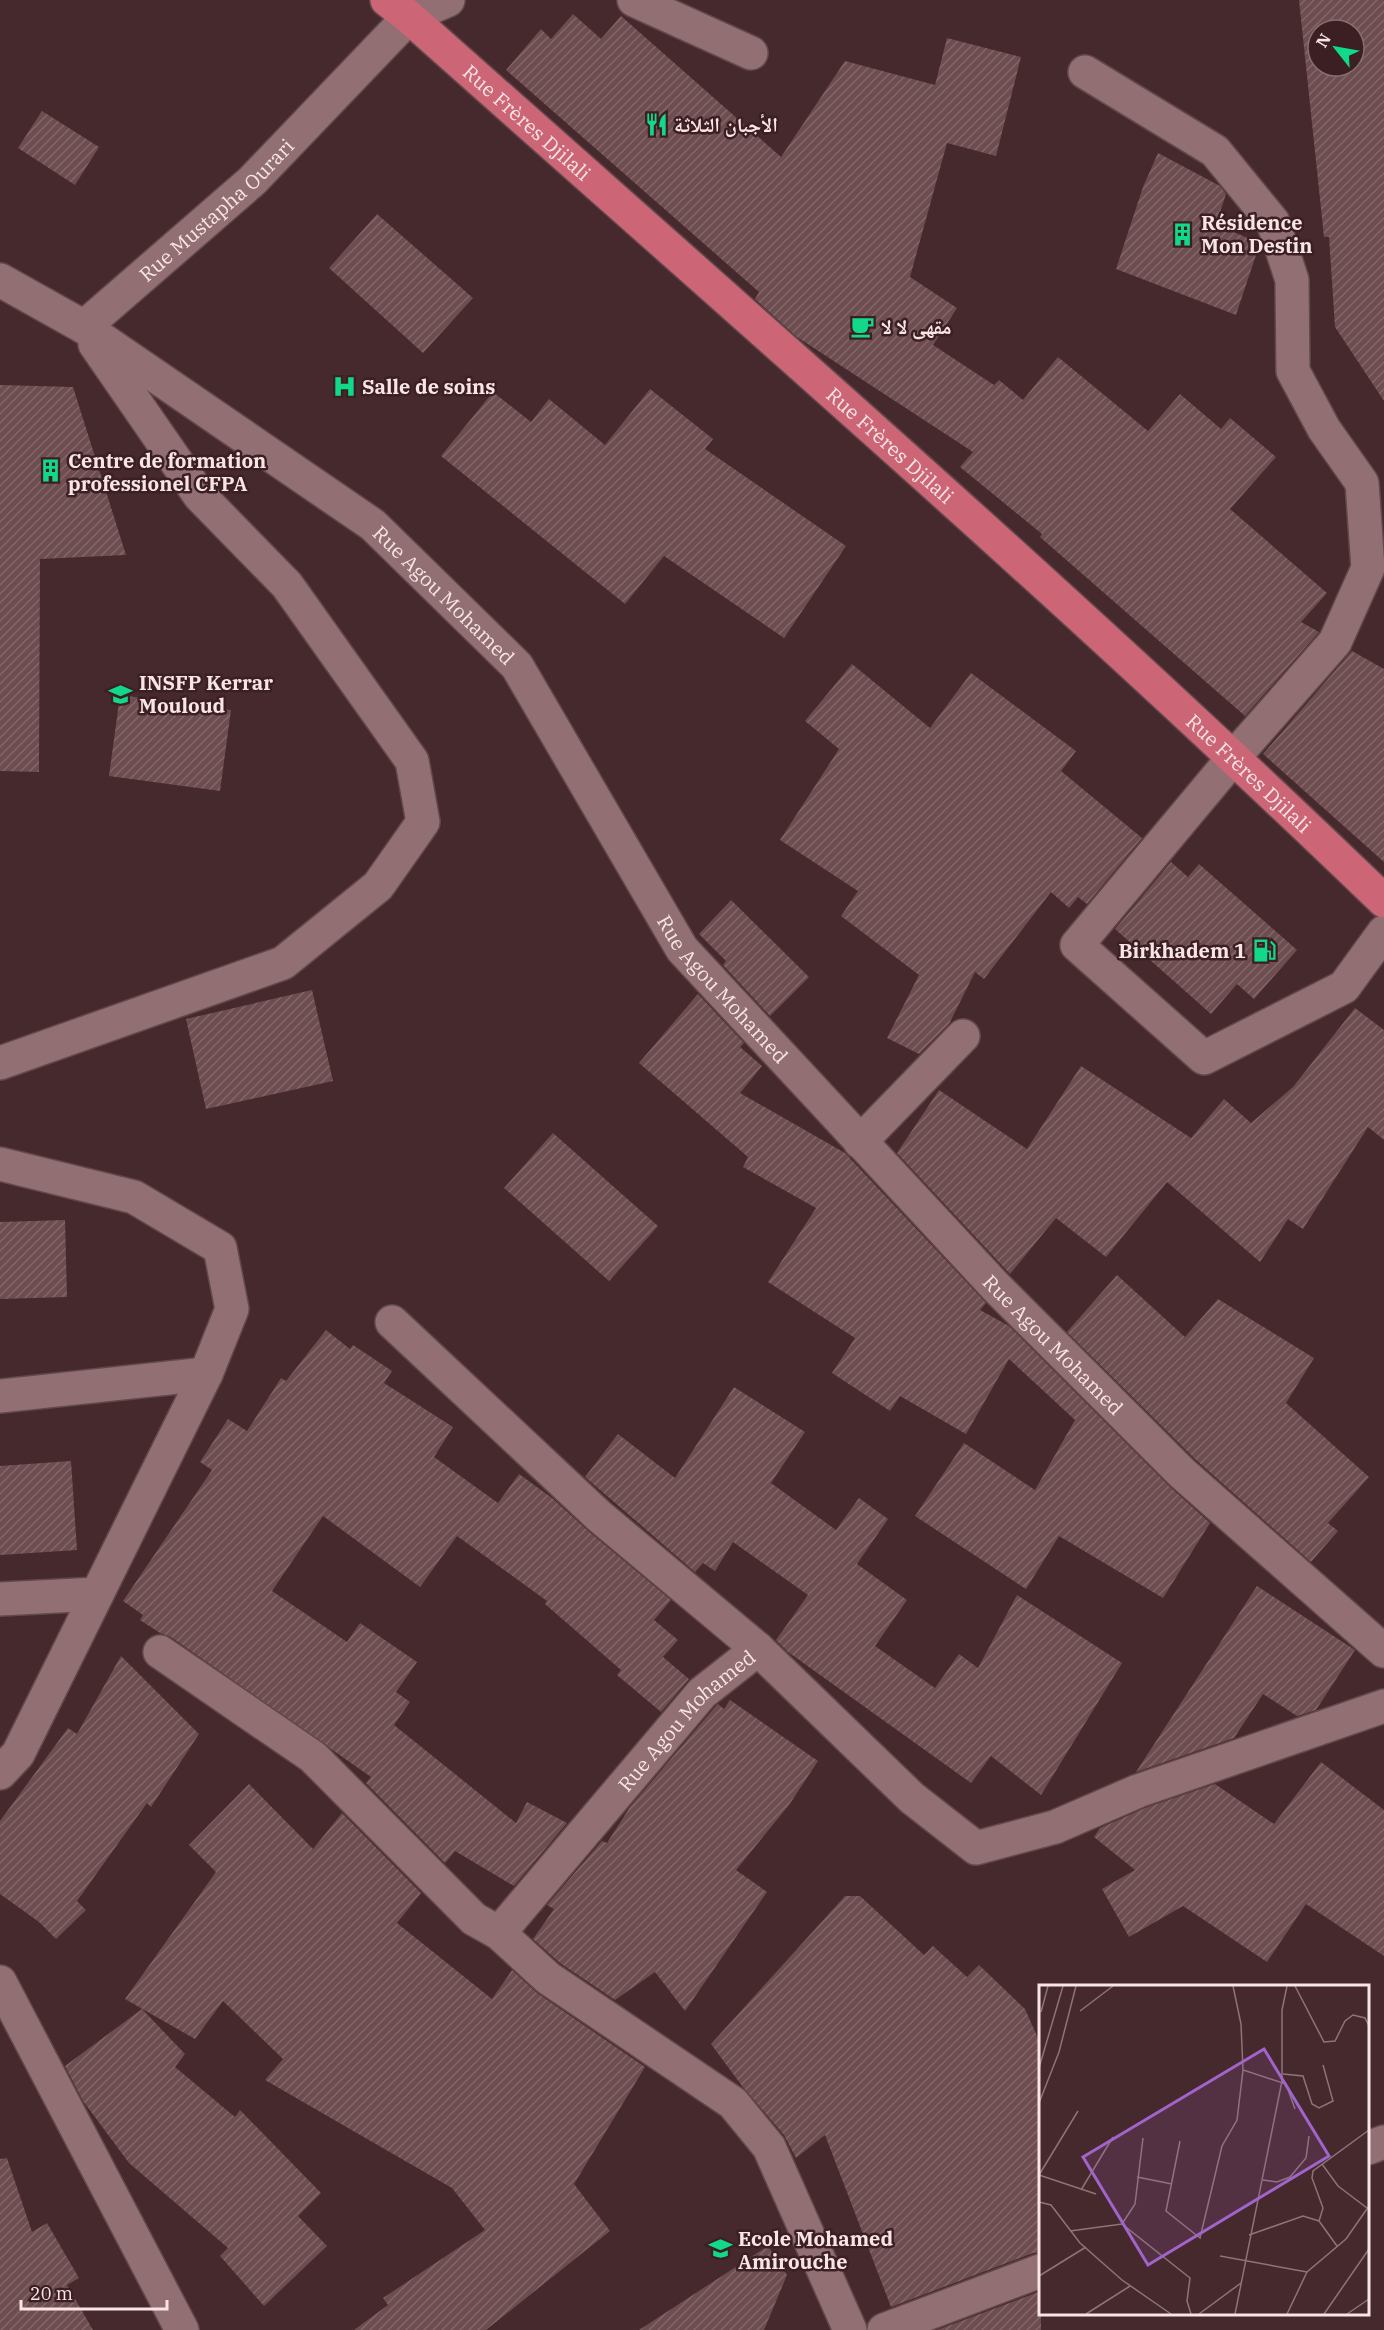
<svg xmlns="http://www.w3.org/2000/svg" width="1384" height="2330" font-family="'IBM Plex Serif','Noto Naskh Arabic',serif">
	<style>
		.building { fill: url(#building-hatch); fill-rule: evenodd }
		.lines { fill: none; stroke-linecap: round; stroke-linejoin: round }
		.minor-casing { stroke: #61484b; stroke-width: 36 }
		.major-casing { stroke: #61484b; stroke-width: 36 }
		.minor { stroke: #926f72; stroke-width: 33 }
		.major { stroke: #c67; stroke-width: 33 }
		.labels { text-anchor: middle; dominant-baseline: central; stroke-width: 5; stroke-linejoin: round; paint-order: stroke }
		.street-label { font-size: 20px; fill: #f9e5e6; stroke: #3b1f23 }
		.poi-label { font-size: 20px; font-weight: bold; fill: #f9e5e6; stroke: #3b1f23; text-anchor: start }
		.inset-road { fill: none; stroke: #8e7476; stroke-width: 1.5 }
		.view { fill: #a164cb; fill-opacity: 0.15; stroke: #a164cb; stroke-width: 3 }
		.inset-edge { fill: none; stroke: #f9e5e6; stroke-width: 3 }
	</style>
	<defs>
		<pattern id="building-hatch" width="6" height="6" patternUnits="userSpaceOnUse" patternTransform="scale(1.5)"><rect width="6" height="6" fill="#6d4d50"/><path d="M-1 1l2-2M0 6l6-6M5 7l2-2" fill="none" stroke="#836669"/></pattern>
	</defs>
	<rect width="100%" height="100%" fill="#46292c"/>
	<g class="building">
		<path d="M 1299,0 L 1384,0 L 1384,401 L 1335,327 L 1329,237 L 1324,237 ZM 1318,30 L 1354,30 L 1354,66 L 1318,66 Z"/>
		<path d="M 573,14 L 601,39 L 621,16 L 781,157 L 845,61 L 935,85 L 947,38 L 1021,57 L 996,156 L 947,143 L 910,277 L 957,308 L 933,345 L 994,385 L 999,380 L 1023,400 L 1058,357 L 1148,431 L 1180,394 L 1221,429 L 1230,418 L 1276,457 L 1230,509 L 1327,593 L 1301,622 L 1319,632 L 1245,716 L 1040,537 L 1042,534 L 960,467 L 973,452 L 797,337 L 755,299 L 759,292 L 506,70 L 541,29 L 551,39 Z"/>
		<path d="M 42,111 L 99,147 L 75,185 L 18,148 Z"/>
		<path d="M 1158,153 L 1220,186 L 1226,194 L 1216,225 L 1260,243 L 1236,315 L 1116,269 L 1143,187 Z"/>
		<path d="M 377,214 L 473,298 L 423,353 L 329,268 Z"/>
		<path d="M 0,385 L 73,387 L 126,555 L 40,559 L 39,772 L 0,771 Z"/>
		<path d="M 650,389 L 713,439 L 705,449 L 846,546 L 784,638 L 664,556 L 625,604 L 441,456 L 493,392 L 531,422 L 549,399 L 605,445 Z"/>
		<path d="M 1352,651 L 1384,669 L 1384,862 L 1263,754 Z"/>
		<path d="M 852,664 L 930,728 L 971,673 L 1076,751 L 1061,771 L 1142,838 L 1087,904 L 1078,897 L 1069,908 L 1051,892 L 984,979 L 975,972 L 949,1024 L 919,1054 L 887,1038 L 919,975 L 841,916 L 858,891 L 780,840 L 839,749 L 805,721 Z"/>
		<path d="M 120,695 L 231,710 L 220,791 L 109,776 Z"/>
		<path d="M 1171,862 L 1188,877 L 1199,864 L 1297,950 L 1254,999 L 1237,984 L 1211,1014 L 1115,929 Z"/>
		<path d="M 731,900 L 809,977 L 770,1016 L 723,965 L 726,961 L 699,934 Z"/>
		<path d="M 312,990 L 333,1081 L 206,1109 L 186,1019 Z"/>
		<path d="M 698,994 L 744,1043 L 740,1047 L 762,1066 L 740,1093 L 845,1153 L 986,1303 L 980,1310 L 1009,1326 L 1169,1486 L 1210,1523 L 1163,1598 L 1059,1536 L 1026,1589 L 915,1516 L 964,1443 L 1035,1490 L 1075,1420 L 1009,1359 L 966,1434 L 900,1396 L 890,1411 L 832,1373 L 855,1338 L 768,1282 L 816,1208 L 743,1167 L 748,1157 L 639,1063 Z"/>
		<path d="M 1355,1008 L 1384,1030 L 1384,1140 L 1368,1127 L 1303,1229 L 1288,1219 L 1260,1262 L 1167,1182 L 1106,1257 L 1056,1218 L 1010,1274 L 897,1153 L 939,1090 L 1027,1149 L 1081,1066 L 1191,1138 L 1224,1099 L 1251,1123 L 1293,1087 Z"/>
		<path d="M 553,1133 L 658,1226 L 609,1281 L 504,1188 Z"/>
		<path d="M 65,1220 L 67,1297 L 0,1299 L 0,1222 Z"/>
		<path d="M 1117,1275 L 1185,1337 L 1218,1299 L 1314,1358 L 1286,1403 L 1369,1477 L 1328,1523 L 1338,1531 L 1311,1562 L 1195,1459 L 1067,1332 Z"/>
		<path d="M 326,1330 L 350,1349 L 353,1345 L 392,1371 L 384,1383 L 453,1427 L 434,1457 L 498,1503 L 519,1474 L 552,1498 L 587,1530 L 671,1600 L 654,1620 L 678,1640 L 663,1657 L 689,1679 L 661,1712 L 617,1675 L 621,1670 L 545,1604 L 547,1601 L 457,1536 L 420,1587 L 323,1516 L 272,1591 L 347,1642 L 360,1623 L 417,1662 L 396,1692 L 410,1702 L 394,1725 L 516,1823 L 527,1802 L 567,1823 L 514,1886 L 455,1851 L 445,1863 L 366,1783 L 371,1777 L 171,1637 L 160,1633 L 140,1620 L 143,1615 L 123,1601 L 212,1470 L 200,1462 L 228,1419 L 247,1431 L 281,1378 L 286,1381 Z"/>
		<path d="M 734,1387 L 805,1432 L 771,1483 L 836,1530 L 859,1498 L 888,1519 L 857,1564 L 907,1600 L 875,1646 L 935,1688 L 959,1654 L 978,1668 L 1017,1595 L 1122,1663 L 1041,1795 L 991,1756 L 971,1783 L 788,1652 L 776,1640 L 808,1595 L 733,1542 L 715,1571 L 703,1563 L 695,1572 L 585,1477 L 618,1434 L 675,1478 Z"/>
		<path d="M 71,1461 L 77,1550 L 0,1555 L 0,1466 Z"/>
		<path d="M 1257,1586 L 1355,1650 L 1316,1710 L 1297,1716 L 1263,1694 L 1234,1738 L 1136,1772 Z"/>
		<path d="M 121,1656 L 199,1734 L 151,1807 L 147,1803 L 77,1901 L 86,1910 L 56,1939 L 39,1922 L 0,1894 L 0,1821 L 68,1728 L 77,1734 Z"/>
		<path d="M 730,1700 L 818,1761 L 789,1805 L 736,1870 L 767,1892 L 685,2011 L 655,1972 L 615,2000 L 560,1963 L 533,1939 L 554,1909 L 547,1905 L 602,1841 L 607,1843 L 630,1807 L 715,1707 L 718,1704 L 724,1709 Z"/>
		<path d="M 1321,1762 L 1384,1810 L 1384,1956 L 1306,1904 L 1267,1962 L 1183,1906 L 1129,1937 L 1102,1889 L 1135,1870 L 1094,1837 L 1100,1828 L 1145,1808 L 1215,1784 L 1274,1824 Z"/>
		<path d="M 249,1784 L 313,1849 L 342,1813 L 421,1893 L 397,1923 L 492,1999 L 512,1970 L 537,1993 L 645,2067 L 574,2184 L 610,2231 L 486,2330 L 354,2330 L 388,2305 L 383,2298 L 485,2230 L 452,2188 L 265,2080 L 283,2059 L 223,2001 L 195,2039 L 125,1999 L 216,1872 L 189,1845 Z"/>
		<path d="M 845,1896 L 860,1896 L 924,1955 L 933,1946 L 967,1977 L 979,1965 L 1025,2009 L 1041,2045 L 1041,2253 L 1033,2253 L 891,2307 L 825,2135 L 796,2158 L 784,2135 L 742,2086 L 711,2044 Z"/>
		<path d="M 142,2009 L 185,2054 L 175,2067 L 235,2117 L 240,2110 L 321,2193 L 298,2216 L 327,2246 L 264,2306 L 220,2256 L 228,2248 L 129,2163 L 83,2101 L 65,2066 Z"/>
		<path d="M 7,2158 L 32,2232 L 47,2223 L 79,2278 L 67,2285 L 93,2330 L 0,2330 L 0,2159 Z"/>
		<path d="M 768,2246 L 787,2275 L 764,2330 L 639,2330 Z"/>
		<path d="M 1041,2291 L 1041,2330 L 937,2330 Z"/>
	</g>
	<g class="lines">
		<defs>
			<g id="minor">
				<path d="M 634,0 L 751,53"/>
				<path d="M 1085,72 L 1215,151 L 1273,222 L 1292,280 L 1293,371 L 1324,429 L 1362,483 L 1368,568 L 1335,642 L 1234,757 L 1077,945 L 1204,1058 L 1344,987 L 1384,932"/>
				<path id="s1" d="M 0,280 L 84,327 L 252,181 L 409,17 L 448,0"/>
				<path id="s2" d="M 84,327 L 373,525 L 517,666 L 682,949 L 996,1287 L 1182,1473 L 1384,1651"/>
				<path d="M 0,1063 L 283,963 L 378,886 L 423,822 L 412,761 L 287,585 L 200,496 L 95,344"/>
				<path d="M 860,1142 L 963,1036"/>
				<path d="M 0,1164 L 134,1197 L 220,1248 L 232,1309 L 206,1374 L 18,1754 L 0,1773"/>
				<path d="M 392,1322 L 599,1516 L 758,1649 L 912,1798 L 976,1848 L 1055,1827 L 1138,1791 L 1384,1706"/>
				<path d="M 0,1396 L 206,1374"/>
				<path d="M 0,1599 L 97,1594"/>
				<path d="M 160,1652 L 313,1757 L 474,1919 L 499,1933 L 548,1978 L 733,2103 L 769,2147 L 850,2330"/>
				<path id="s3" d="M 499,1933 L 702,1693 L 758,1649"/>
				<path d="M 0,1982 L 182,2330"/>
				<path d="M 1368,2148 L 1384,2142"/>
				<path d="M 884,2330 L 1040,2271"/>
			</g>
			<g id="major">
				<path id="s4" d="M 387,0 L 409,17 C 737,309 1068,596 1384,901"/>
			</g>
		</defs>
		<use href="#minor" class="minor-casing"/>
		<use href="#major" class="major-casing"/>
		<use href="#minor" class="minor"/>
		<use href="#major" class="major"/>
	</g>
	<defs>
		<symbol id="restaurant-bare" viewBox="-9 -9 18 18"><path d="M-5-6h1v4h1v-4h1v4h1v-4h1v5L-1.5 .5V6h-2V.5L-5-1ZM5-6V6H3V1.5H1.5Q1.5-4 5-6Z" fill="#12d98a" stroke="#3b1f23" stroke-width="2.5" paint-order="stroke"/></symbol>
		<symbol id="building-bare" viewBox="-9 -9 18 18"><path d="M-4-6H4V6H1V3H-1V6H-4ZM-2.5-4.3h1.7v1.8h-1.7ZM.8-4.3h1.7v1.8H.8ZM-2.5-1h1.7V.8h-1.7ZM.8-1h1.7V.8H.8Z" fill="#12d98a" stroke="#3b1f23" stroke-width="2.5" paint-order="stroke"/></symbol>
		<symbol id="cafe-bare" viewBox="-9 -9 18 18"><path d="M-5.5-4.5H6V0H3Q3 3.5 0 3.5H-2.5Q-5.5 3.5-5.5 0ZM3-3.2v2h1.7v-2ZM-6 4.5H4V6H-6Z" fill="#12d98a" stroke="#3b1f23" stroke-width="2.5" paint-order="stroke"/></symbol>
		<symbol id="hospital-bare" viewBox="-9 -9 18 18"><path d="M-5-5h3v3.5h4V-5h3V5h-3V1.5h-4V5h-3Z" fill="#12d98a" stroke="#3b1f23" stroke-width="2.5" paint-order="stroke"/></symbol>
		<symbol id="school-bare" viewBox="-9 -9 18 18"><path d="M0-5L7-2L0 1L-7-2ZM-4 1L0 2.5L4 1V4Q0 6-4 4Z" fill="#12d98a" stroke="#3b1f23" stroke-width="2.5" paint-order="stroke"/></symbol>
		<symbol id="fuel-bare" viewBox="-9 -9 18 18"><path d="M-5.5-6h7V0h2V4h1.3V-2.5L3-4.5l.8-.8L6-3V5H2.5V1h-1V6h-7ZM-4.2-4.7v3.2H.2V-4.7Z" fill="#12d98a" stroke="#3b1f23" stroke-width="2.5" paint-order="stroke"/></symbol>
	</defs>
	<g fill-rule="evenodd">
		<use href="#restaurant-bare" x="640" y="108" width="33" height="33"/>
		<use href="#building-bare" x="1166" y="218" width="33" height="33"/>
		<use href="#cafe-bare" x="846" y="310" width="33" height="33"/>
		<use href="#hospital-bare" x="328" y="370" width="33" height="33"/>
		<use href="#building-bare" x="34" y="454" width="33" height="33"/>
		<use href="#school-bare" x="104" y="678" width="33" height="33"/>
		<use href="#fuel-bare" x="1248" y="934" width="33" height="33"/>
		<use href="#school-bare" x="704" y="2232" width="33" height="33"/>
	</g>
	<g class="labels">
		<g class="street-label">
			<text stroke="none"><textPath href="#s4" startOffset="186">Rue Frères Djilali</textPath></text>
			<text stroke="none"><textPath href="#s1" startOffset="273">Rue Mustapha Ourari</textPath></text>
			<text stroke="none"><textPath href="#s4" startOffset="672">Rue Frères Djilali</textPath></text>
			<text stroke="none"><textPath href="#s2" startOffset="450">Rue Agou Mohamed</textPath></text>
			<text stroke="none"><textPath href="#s4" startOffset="1158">Rue Frères Djilali</textPath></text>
			<text stroke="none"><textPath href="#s2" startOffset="936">Rue Agou Mohamed</textPath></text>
			<text stroke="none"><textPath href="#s2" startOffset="1422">Rue Agou Mohamed</textPath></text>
			<text stroke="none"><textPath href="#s3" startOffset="284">Rue Agou Mohamed</textPath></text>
		</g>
		<g class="poi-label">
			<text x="674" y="124">الأجبان الثلاثة</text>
			<text x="1201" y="222">Résidence<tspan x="1201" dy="23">Mon Destin</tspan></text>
			<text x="881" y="326">مقهى لا لا</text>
			<text x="362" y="386">Salle de soins</text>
			<text x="68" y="460">Centre de formation<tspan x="68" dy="23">professionel CFPA</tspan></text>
			<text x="139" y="682">INSFP Kerrar<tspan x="139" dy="23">Mouloud</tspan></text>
			<text x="1246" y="950" text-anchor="end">Birkhadem 1</text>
			<text x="738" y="2238">Ecole Mohamed<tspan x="738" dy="23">Amirouche</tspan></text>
		</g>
	</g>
	<g transform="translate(1039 1985)">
		<rect width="330" height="330" fill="#46292c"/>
		<path class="inset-road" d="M 194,1 L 202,39 L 204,85 L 247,99 L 256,124M 256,1 L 285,57 L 296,56 L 306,36 L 314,30 L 326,33 L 330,41M 41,26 L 74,1M 2,27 L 9,1M 0,83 L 24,1M 244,89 L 264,91 L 273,119 L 280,123 L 294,116 L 284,80M 0,118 L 20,67 L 37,1M 141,156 L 127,226 L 161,253 L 183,161 L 198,135 L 204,85M 283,179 L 299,201 L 328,223M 0,190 L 39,126M 0,190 L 57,209M 98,192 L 133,199M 224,195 L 238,197 L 251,192 L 267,173 L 270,151M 42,205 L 74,152M 0,217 L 12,220 L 41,258 L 83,295 L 132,329M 280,236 L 284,223 L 273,193 L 274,186 L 330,145M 83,239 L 96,219 L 104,153M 31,246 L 83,239 L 151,293 L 148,316 L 152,329M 210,250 L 264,231 L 280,236 L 298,261M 181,271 L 268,287M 0,291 L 47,262M 47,329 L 91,301M 160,329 L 202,298M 196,329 L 243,96 L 243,25 L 248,1M 248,329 L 268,287 L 307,254 L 330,221M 285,329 L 330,264M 308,329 L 330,314"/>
		<path class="view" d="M 225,64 L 290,171 L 109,280 L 44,172 Z"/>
		<rect width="330" height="330" class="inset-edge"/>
	</g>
	<g transform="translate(1336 48) rotate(301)"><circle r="28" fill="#3b1f23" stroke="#876e71" stroke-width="1.5"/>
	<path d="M0-4.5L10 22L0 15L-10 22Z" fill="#12d98a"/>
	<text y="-9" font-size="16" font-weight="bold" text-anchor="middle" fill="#f9e5e6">N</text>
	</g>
	<path d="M21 2300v9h146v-9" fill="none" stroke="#f9e5e6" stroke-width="3"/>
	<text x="30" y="2300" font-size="18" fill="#f9e5e6" stroke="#3b1f23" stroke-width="4.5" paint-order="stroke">20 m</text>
</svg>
